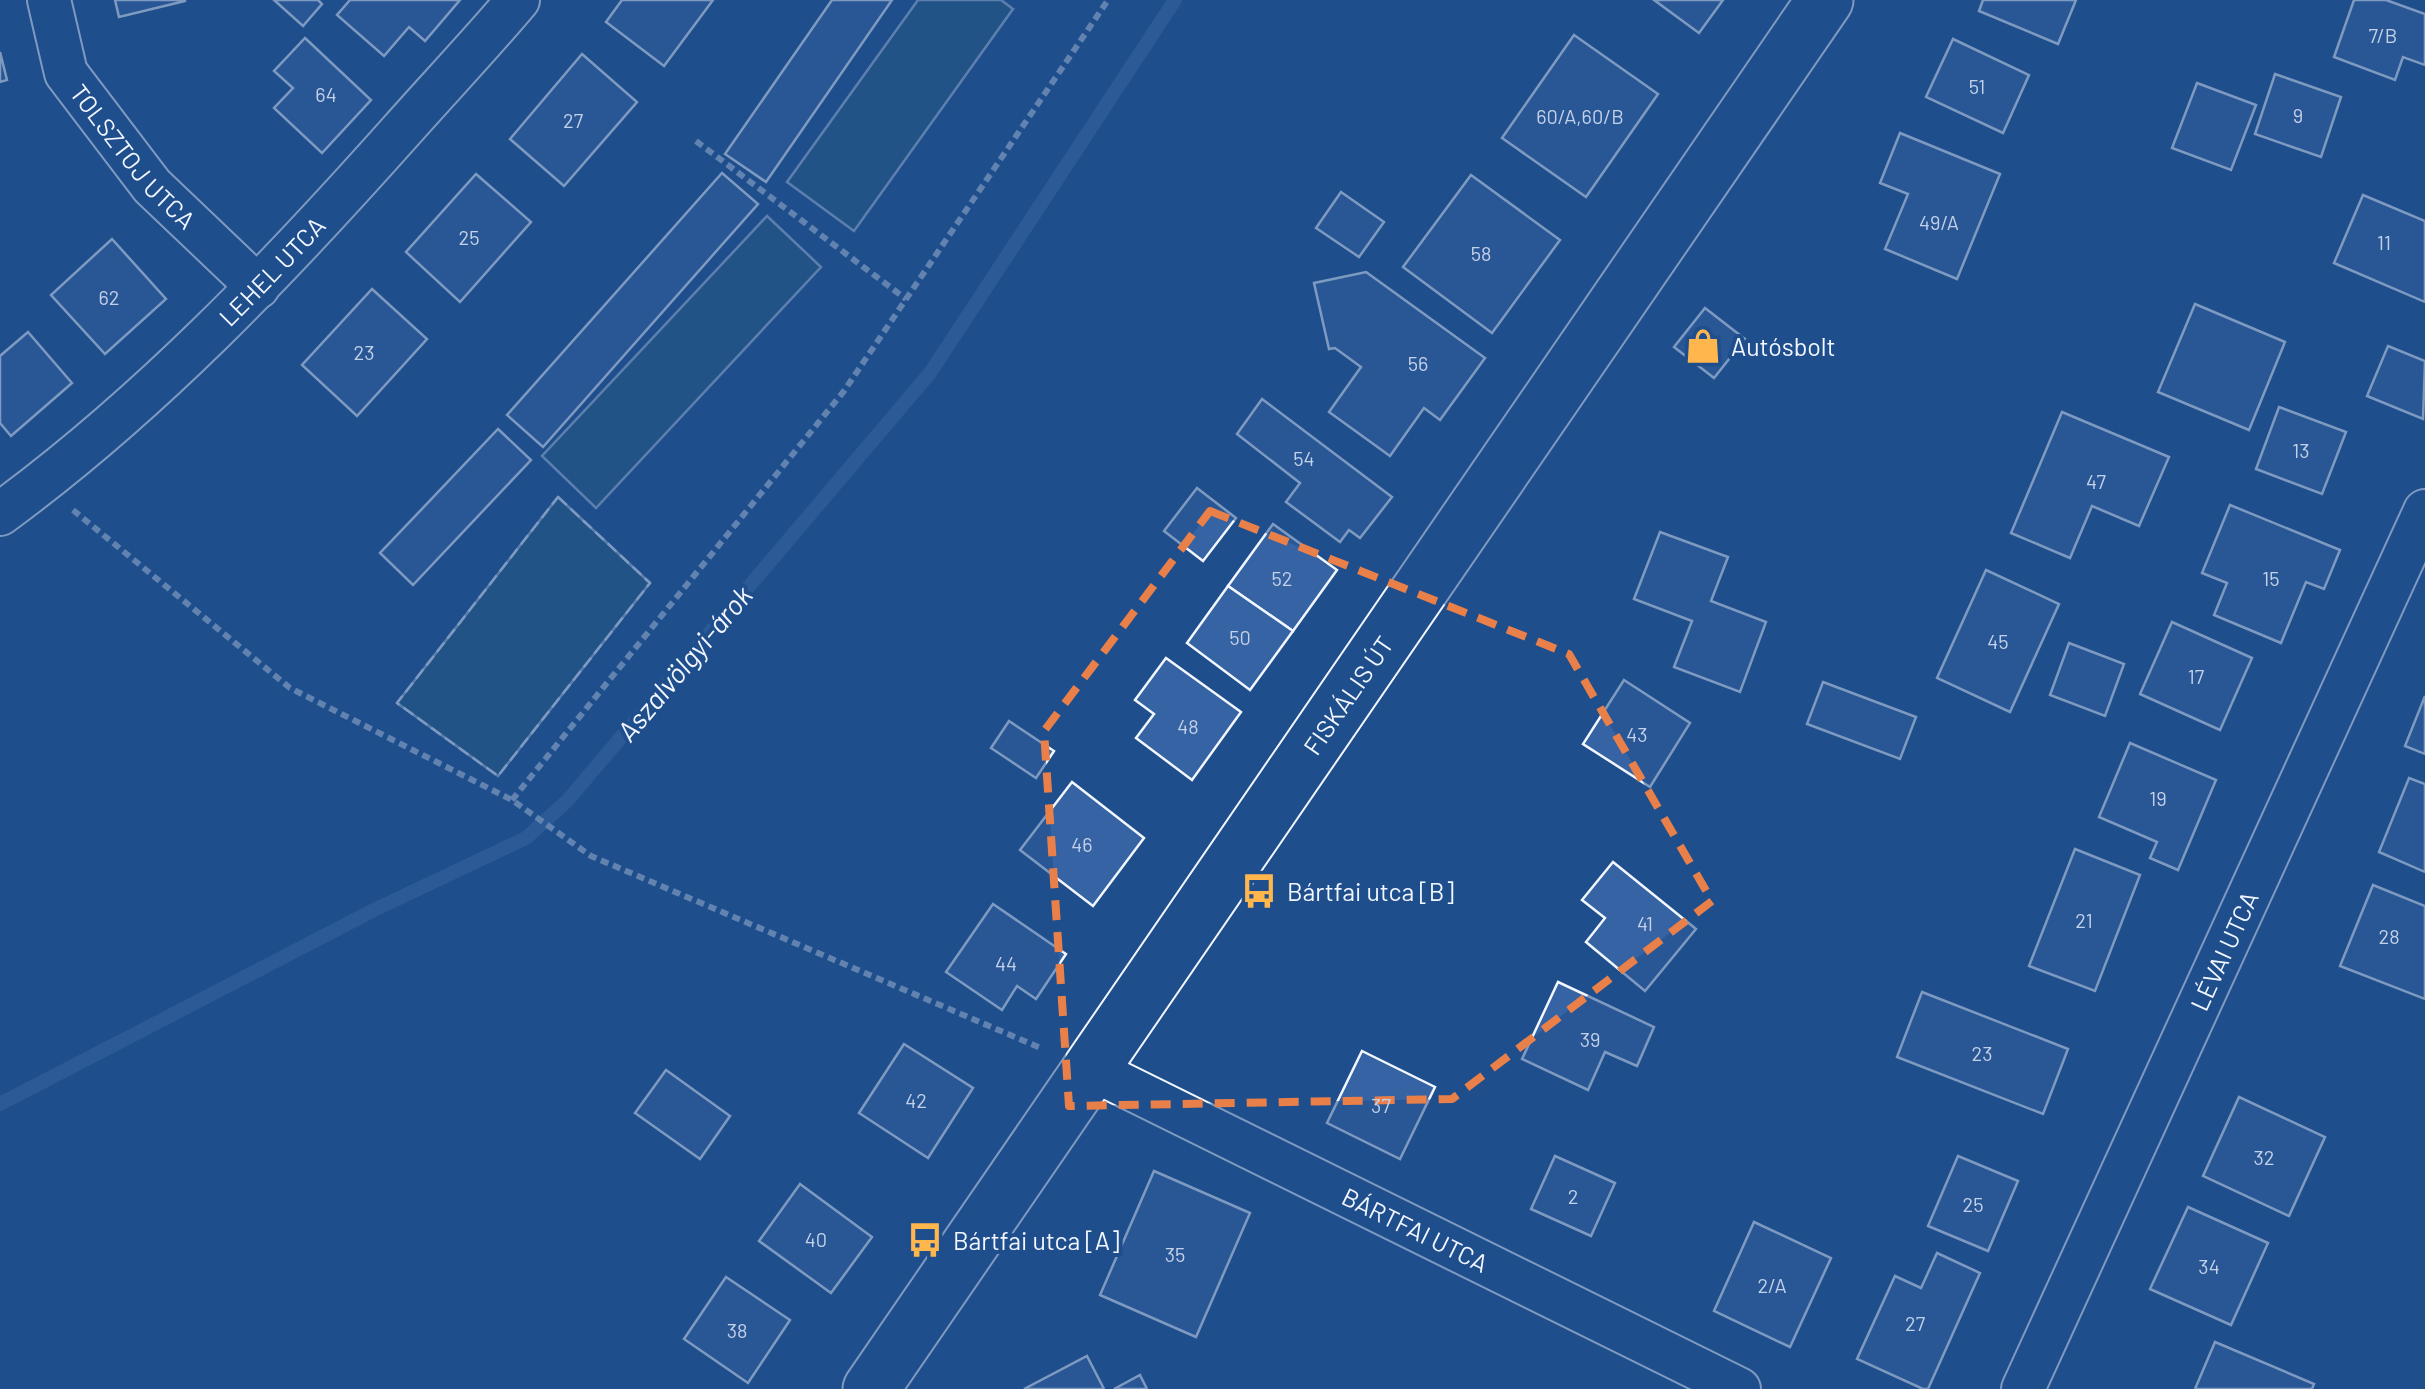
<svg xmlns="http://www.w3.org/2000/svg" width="2425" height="1389" font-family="Barlow,sans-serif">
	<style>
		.green { fill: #245a82; stroke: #a8bbd7; stroke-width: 2.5 }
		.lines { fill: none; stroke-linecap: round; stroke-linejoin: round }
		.stream { stroke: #3b69a3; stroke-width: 14 }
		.building { fill: #3563a3; stroke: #f2f6ff; stroke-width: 2.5 }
		.street-casing { stroke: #f2f6ff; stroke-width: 46 }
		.secondary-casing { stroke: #f2f6ff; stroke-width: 59 }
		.path { stroke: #b3c4dc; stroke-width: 6; stroke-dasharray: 8 5; stroke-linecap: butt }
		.street { stroke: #1f4e8c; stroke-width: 42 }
		.secondary { stroke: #1f4e8c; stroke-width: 55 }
		.fence { stroke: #f2f6ff; stroke-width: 2.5; stroke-dasharray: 12 5; stroke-linecap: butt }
		.marked { fill: none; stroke: #ea8049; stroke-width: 8; stroke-dasharray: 20 12; stroke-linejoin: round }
		.labels { text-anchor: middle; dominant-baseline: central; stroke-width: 8; stroke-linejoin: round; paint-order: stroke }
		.number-label { font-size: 20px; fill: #c3d1e8 }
		.street-label { font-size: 25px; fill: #f2f6ff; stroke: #1f4e8c }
		.poi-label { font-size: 25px; fill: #f2f6ff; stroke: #1f4e8c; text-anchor: start }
		.water-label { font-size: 28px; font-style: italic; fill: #f2f6ff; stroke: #1f4e8c }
	</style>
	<rect width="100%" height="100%" fill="#1f4e8c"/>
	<g class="green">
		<path d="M 918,0 L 1001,0 L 1013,9 L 854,231 L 787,182 Z"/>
		<path d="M 767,216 L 821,267 L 596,508 L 542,456 Z"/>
		<path d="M 558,497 L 650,583 L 498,776 L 397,703 Z"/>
	</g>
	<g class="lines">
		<path class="stream" d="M 0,1104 L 374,910 L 526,838 L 567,801 L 930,373 L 1175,0"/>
	</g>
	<g class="building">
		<path d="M 115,0 L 185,0 L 185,1 L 119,17 Z"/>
		<path d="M 274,0 L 318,0 L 322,4 L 303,26 Z"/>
		<path d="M 350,0 L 460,0 L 425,41 L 409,27 L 384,56 L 337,15 Z"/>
		<path d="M 622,0 L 713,0 L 664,66 L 606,22 Z"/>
		<path d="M 832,0 L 892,0 L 766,182 L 725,154 Z"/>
		<path d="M 1654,0 L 1723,0 L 1699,33 Z"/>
		<path d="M 1983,0 L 2076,0 L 2058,44 L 1979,11 Z"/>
		<path d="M 2354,0 L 2386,0 L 2425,14 L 2425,65 L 2403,57 L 2395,80 L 2334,57 Z"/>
		<path d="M 1574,35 L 1658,94 L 1586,197 L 1502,138 Z"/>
		<path d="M 305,38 L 371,100 L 322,153 L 274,108 L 293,88 L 274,71 Z"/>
		<path d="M 1953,39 L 2029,75 L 2003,133 L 1926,97 Z"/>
		<path d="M 0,52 L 7,80 L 0,82 Z"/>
		<path d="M 582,54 L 637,102 L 564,186 L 510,139 Z"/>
		<path d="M 2275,74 L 2341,97 L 2321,157 L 2255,134 Z"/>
		<path d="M 2197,83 L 2256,105 L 2231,170 L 2172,148 Z"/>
		<path d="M 1900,133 L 2000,174 L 1957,279 L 1885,249 L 1908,194 L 1880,183 Z"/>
		<path d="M 722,173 L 758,204 L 543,447 L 507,415 Z"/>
		<path d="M 476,174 L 531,222 L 460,302 L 406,252 Z"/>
		<path d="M 1471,175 L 1560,240 L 1492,333 L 1403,267 Z"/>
		<path d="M 1341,192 L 1384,222 L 1359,257 L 1316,228 Z"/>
		<path d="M 2363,195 L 2425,221 L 2425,302 L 2334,263 Z"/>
		<path d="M 112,239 L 166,299 L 105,354 L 51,295 Z"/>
		<path d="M 1366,272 L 1485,358 L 1440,420 L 1424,408 L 1390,456 L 1329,412 L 1361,367 L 1335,348 L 1329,349 L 1314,283 Z"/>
		<path d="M 372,289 L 427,339 L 357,416 L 302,365 Z"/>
		<path d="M 2195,304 L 2285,342 L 2249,430 L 2158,392 Z"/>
		<path d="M 1705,308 L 1745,339 L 1714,378 L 1674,347 Z"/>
		<path d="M 28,332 L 72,383 L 11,436 L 0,423 L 0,356 Z"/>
		<path d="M 2388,346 L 2425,361 L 2423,419 L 2367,396 Z"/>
		<path d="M 1262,399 L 1392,497 L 1360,538 L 1349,530 L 1340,542 L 1286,502 L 1300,483 L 1237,434 Z"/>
		<path d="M 2279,407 L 2346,432 L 2322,494 L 2256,469 Z"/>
		<path d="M 2062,412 L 2169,457 L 2139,526 L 2092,506 L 2070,558 L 2011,533 Z"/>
		<path d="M 498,429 L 531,460 L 413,585 L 380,553 Z"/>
		<path d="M 1197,488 L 1236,518 L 1203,561 L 1164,531 Z"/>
		<path d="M 2230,505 L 2340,550 L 2324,589 L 2306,582 L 2281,643 L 2214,615 L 2227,583 L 2202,573 Z"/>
		<path d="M 1273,524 L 1337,570 L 1293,631 L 1228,586 Z"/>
		<path d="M 1660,532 L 1728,557 L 1711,601 L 1766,622 L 1740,692 L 1674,667 L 1692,621 L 1634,599 Z"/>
		<path d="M 1986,570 L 2059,604 L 2010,712 L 1937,678 Z"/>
		<path d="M 1228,586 L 1293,631 L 1250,690 L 1187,643 Z"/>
		<path d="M 2172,622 L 2252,658 L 2220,730 L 2140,694 Z"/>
		<path d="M 2069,643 L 2124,664 L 2105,716 L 2050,695 Z"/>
		<path d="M 1166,658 L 1241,712 L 1192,780 L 1136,738 L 1154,714 L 1135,700 Z"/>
		<path d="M 1624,680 L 1690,723 L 1650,787 L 1583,744 Z"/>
		<path d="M 1823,682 L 1916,717 L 1900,759 L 1807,724 Z"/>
		<path d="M 2425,696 L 2425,754 L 2405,746 Z"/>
		<path d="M 1009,721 L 1054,751 L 1036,778 L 991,748 Z"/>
		<path d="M 2130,743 L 2216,780 L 2178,870 L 2150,858 L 2157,842 L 2099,817 Z"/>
		<path d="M 2409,778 L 2425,784 L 2425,872 L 2379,852 Z"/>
		<path d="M 1072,782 L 1144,838 L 1093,906 L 1020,850 Z"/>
		<path d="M 2075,849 L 2140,875 L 2095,991 L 2029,966 Z"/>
		<path d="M 1613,862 L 1696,929 L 1645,991 L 1586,942 L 1605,918 L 1582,900 Z"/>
		<path d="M 2373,885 L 2425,906 L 2425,999 L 2340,966 Z"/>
		<path d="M 993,904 L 1066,954 L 1036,999 L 1017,986 L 1002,1010 L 946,972 Z"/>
		<path d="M 1558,982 L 1654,1027 L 1637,1066 L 1605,1052 L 1588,1090 L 1522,1059 Z"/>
		<path d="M 1922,992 L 2068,1049 L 2043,1114 L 1897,1057 Z"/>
		<path d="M 904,1044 L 973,1088 L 928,1158 L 859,1113 Z"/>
		<path d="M 1362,1051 L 1435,1087 L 1400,1159 L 1327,1123 Z"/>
		<path d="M 666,1070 L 730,1116 L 700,1159 L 635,1113 Z"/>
		<path d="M 2239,1097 L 2325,1137 L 2289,1216 L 2203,1176 Z"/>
		<path d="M 1555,1156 L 1615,1183 L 1591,1236 L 1531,1209 Z"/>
		<path d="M 1958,1156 L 2018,1181 L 1988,1251 L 1928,1226 Z"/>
		<path d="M 1154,1171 L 1250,1213 L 1196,1337 L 1100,1295 Z"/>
		<path d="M 800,1184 L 872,1237 L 831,1293 L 759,1241 Z"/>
		<path d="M 2188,1207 L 2268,1243 L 2231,1325 L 2150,1289 Z"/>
		<path d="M 1754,1222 L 1831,1258 L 1790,1347 L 1714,1311 Z"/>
		<path d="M 1937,1253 L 1980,1273 L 1928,1389 L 1923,1389 L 1857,1359 L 1895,1276 L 1921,1288 Z"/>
		<path d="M 726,1277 L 790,1320 L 748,1383 L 684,1339 Z"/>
		<path d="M 2215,1342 L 2314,1384 L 2312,1389 L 2195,1389 Z"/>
		<path d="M 1087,1356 L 1104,1389 L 1024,1389 Z"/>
		<path d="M 1140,1375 L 1147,1389 L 1114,1389 Z"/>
	</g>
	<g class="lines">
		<defs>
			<g id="street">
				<path id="s1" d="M 49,0 L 66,73 L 152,186 L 258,287"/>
				<path id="s2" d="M 0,514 C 150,404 278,269 401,131 C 440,87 480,45 518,0"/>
				<path id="s3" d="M 1091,1069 L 1739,1389"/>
				<path id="s4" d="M 2023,1389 L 2425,511"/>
			</g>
			<g id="secondary">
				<path id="s5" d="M 871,1389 L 1825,0"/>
			</g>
		</defs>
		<use href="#street" class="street-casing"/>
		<use href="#secondary" class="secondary-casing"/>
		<g class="path">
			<path d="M 696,141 L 906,299"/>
			<path d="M 73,510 L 290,688 L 512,800 L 591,856 L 1043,1049"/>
			<path d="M 512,800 L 844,391 L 1108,0"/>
		</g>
		<use href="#street" class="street"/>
		<use href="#secondary" class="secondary"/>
		<path class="fence" d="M 558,497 L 650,583 L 498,776 L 397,703 Z"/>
	</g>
	<path d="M0 0H2425V1389H0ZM 1210,511 L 1569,654 L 1712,901 L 1452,1099 L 1069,1106 L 1044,731 Z" fill="#1f4e8c" fill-opacity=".55" fill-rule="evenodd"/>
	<path class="marked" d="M 1210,511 L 1569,654 L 1712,901 L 1452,1099 L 1069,1106 L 1044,731 Z"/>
	<defs>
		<symbol id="shop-bare" viewBox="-9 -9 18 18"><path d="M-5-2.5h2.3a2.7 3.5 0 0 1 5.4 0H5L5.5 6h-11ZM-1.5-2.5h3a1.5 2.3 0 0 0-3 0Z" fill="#ffb74d" stroke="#1f4e8c" stroke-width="2.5" paint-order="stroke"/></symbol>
		<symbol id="bus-bare" viewBox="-9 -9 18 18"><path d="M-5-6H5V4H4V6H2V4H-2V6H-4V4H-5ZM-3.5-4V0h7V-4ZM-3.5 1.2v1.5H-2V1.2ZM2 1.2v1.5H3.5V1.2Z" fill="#ffb74d" stroke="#1f4e8c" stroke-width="2.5" paint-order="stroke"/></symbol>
	</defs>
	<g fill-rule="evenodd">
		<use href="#shop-bare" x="1678" y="321" width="50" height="50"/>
		<use href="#bus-bare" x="1234" y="866" width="50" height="50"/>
		<use href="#bus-bare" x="900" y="1215" width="50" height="50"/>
	</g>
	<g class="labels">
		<g class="number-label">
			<text x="2383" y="35">7/B</text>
			<text x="1977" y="86">51</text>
			<text x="326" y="94">64</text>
			<text x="2298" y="115">9</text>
			<text x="1580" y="116">60/A,60/B</text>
			<text x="573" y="120">27</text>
			<text x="1939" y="222">49/A</text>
			<text x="469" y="237">25</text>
			<text x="2384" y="242">11</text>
			<text x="1481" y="253">58</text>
			<text x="109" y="297">62</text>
			<text x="364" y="352">23</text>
			<text x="1418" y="363">56</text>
			<text x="2301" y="450">13</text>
			<text x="1304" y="458">54</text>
			<text x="2096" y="481">47</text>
			<text x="1282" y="578">52</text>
			<text x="2271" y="578">15</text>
			<text x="1240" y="637">50</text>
			<text x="1998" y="641">45</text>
			<text x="2196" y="676">17</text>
			<text x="1188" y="726">48</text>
			<text x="1637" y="734">43</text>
			<text x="2158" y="798">19</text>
			<text x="1082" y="844">46</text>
			<text x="2084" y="920">21</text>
			<text x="1645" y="923">41</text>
			<text x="2389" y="936">28</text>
			<text x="1006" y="963">44</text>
			<text x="1590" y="1039">39</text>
			<text x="1982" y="1053">23</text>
			<text x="916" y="1100">42</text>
			<text x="1381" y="1105">37</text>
			<text x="2264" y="1157">32</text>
			<text x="1573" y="1196">2</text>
			<text x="1973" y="1204">25</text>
			<text x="816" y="1239">40</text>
			<text x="1175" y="1254">35</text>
			<text x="2209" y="1266">34</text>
			<text x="1772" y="1285">2/A</text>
			<text x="1915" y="1323">27</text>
			<text x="737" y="1330">38</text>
		</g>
		<g class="street-label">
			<text stroke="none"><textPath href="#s1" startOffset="182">TOLSZTOJ UTCA</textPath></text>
			<text stroke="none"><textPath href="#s2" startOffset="365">LEHEL UTCA</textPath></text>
			<text stroke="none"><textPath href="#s5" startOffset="842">FISKÁLIS ÚT</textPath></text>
			<text stroke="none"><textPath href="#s4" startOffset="482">LÉVAI UTCA</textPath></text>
			<text stroke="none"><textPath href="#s3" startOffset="362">BÁRTFAI UTCA</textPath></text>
		</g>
		<g class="poi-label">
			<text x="1731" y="346">Autósbolt</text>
			<text x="1287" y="891">Bártfai utca [B]</text>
			<text x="953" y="1240">Bártfai utca [A]</text>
		</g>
		<g class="water-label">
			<text transform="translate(684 663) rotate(-50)">Aszalvölgyi-árok</text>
		</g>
	</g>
</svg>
